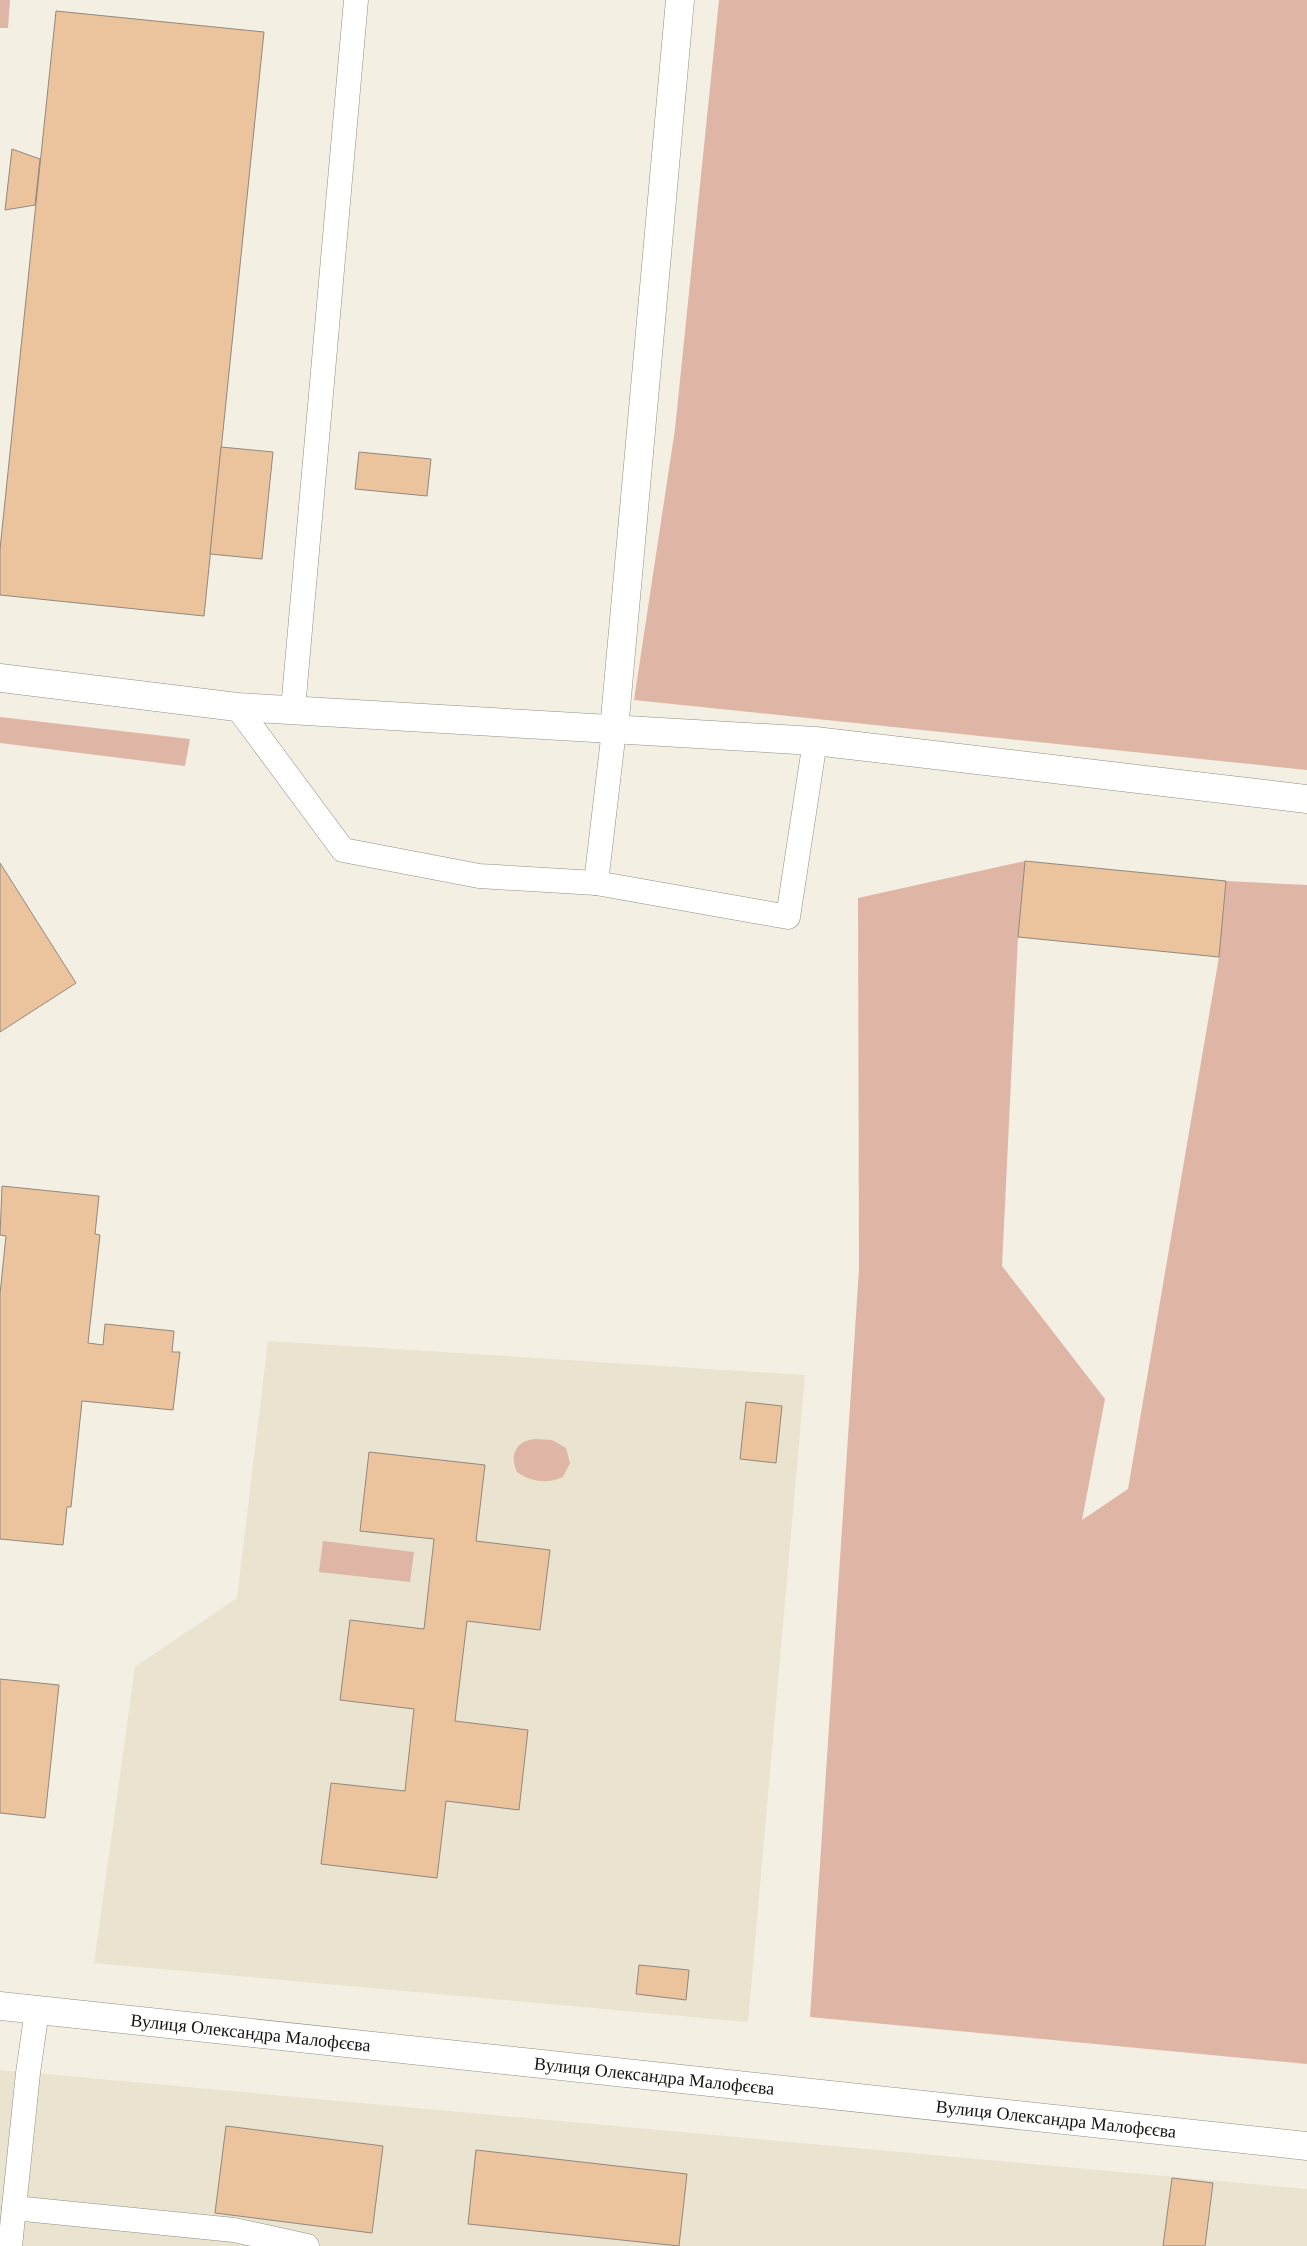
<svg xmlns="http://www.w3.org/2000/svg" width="1307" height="2246" font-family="Georgia,serif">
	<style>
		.built { fill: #e9e3cf }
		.green { fill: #dfb5a6 }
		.building { fill: #ebc39c; stroke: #918880 }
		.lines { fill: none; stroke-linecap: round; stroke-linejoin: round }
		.lane-casing { stroke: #918e83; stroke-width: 25 }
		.street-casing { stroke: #918e83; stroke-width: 29 }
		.secondary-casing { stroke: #918e83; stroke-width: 29 }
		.lane { stroke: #fff; stroke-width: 24 }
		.street { stroke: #fff; stroke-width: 28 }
		.secondary { stroke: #fff; stroke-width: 28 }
		.labels { text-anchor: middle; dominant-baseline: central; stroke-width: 5; stroke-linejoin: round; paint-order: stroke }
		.street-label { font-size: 18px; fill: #151410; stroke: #fff }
	</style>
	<rect width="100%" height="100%" fill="#f4efe3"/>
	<g class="built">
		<path d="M 268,1341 L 805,1375 L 748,2022 L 94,1963 L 135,1667 L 237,1598 Z"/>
		<path d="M 0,2070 L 1307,2189 L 1307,2246 L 0,2246 Z"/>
	</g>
	<g class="green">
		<path d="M 0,0 L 10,0 L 8,28 L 0,28 Z"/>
		<path d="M 719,0 L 1307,0 L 1307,770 L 634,700 L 675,429 Z"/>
		<path d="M 0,717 L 190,739 L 185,766 L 0,743 Z"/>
		<path d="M 1025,861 L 1018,937 L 1002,1266 L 1105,1399 L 1082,1520 L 1128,1489 L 1219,957 L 1226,881 L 1307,885 L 1307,2064 L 810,2017 L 859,1269 L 858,898 Z"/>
		<path d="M 535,1439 L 552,1440 L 566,1448 L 570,1463 L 563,1477 C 548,1484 530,1482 517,1472 C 509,1455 516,1441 535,1439 Z"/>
		<path d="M 323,1541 L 414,1552 L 410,1582 L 319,1572 Z"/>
	</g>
	<g class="building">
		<path d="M 56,11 L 264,32 L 204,616 L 0,595 L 0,549 Z"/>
		<path d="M 12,149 L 40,159 L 35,205 L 5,210 Z"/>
		<path d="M 221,447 L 273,452 L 262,559 L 210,554 Z"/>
		<path d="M 359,452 L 431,459 L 427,496 L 355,489 Z"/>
		<path d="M 1025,861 L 1226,881 L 1219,957 L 1018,937 Z"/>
		<path d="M 0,863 L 76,983 L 0,1032 Z"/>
		<path d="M 2,1186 L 99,1196 L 95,1234 L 100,1235 L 88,1343 L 103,1345 L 105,1324 L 174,1331 L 172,1352 L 180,1352 L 173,1410 L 82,1401 L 71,1507 L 67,1507 L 63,1545 L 0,1539 L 0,1294 L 6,1236 L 0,1235 Z"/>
		<path d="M 746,1402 L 782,1406 L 776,1463 L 740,1459 Z"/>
		<path d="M 369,1452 L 485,1465 L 476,1541 L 550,1550 L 540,1630 L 467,1621 L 455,1721 L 528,1730 L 519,1810 L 446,1801 L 437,1878 L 321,1864 L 331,1783 L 405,1791 L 413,1717 L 414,1709 L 340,1700 L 350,1620 L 424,1629 L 434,1539 L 360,1531 Z"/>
		<path d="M 0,1679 L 59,1685 L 45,1818 L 0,1813 Z"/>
		<path d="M 639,1965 L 689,1970 L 686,2000 L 636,1994 Z"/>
		<path d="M 226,2126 L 383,2146 L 372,2233 L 215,2213 Z"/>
		<path d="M 476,2150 L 687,2174 L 679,2246 L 468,2224 Z"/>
		<path d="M 1172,2178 L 1213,2183 L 1205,2246 L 1163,2246 Z"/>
	</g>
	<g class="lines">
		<defs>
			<g id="lane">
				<path d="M 237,707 L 343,850 L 479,876 L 596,883 L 788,917 L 815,741"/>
				<path d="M 293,709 L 356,0"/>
				<path d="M 596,883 L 614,730"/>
				<path d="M 14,2208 L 234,2230 L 307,2246"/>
				<path d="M 10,2246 L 28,2073 L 37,2010"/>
			</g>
			<g id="street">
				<path d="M 0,678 L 237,707 L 815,741 L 1307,799"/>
				<path d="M 614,730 L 680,0"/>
			</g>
			<g id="secondary">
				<path id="s1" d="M 0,2006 L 1307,2146"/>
			</g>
		</defs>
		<use href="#lane" class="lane-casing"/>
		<use href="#street" class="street-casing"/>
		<use href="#secondary" class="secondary-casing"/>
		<use href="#lane" class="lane"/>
		<use href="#street" class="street"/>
		<use href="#secondary" class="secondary"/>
	</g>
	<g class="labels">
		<g class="street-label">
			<text stroke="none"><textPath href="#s1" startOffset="252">Вулиця Олександра Малофєєва</textPath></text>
			<text stroke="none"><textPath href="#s1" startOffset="658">Вулиця Олександра Малофєєва</textPath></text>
			<text stroke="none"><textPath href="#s1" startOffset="1062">Вулиця Олександра Малофєєва</textPath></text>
		</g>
	</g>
</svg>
